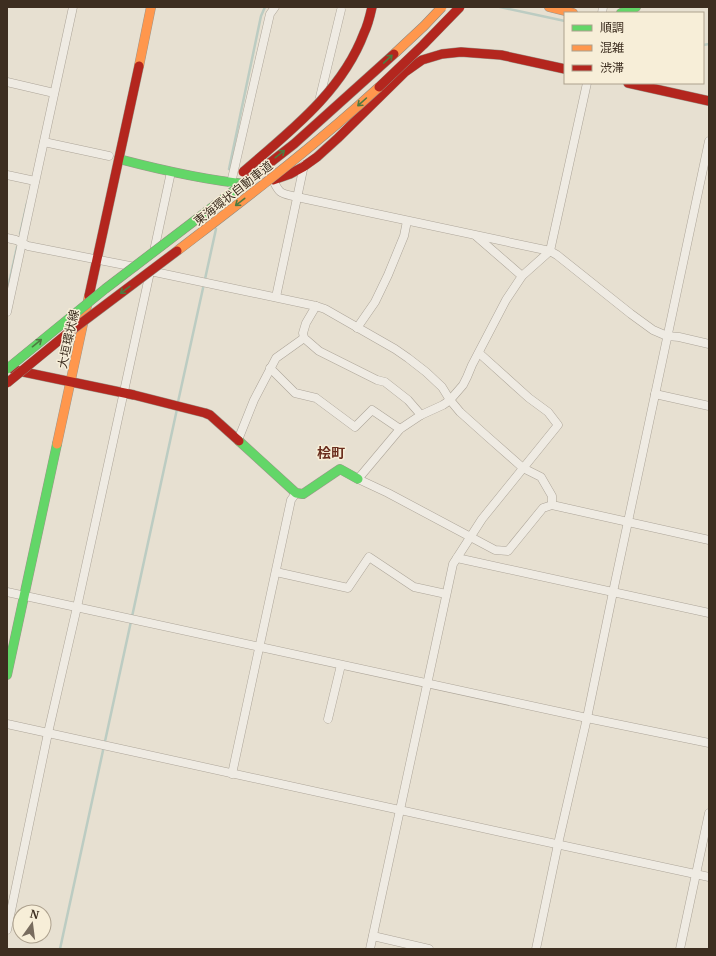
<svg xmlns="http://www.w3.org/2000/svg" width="716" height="956" font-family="Merriweather,'Noto Sans JP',serif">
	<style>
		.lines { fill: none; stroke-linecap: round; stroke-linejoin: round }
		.stream { stroke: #bcccc2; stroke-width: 2.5 }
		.street-casing { stroke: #ada599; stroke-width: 9 }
		.fast-casing { stroke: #9c958a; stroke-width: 10 }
		.slow-casing { stroke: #9c958a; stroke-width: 10 }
		.jam-casing { stroke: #9c958a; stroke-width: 10 }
		.street { stroke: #efebe3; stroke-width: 8 }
		.fast { stroke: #63d668; stroke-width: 9 }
		.slow { stroke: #ff974d; stroke-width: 9 }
		.jam { stroke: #b3261e; stroke-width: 9 }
		.fast-bridge-casing { stroke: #928b80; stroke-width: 10; stroke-linecap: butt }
		.slow-bridge-casing { stroke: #928b80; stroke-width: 10; stroke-linecap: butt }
		.jam-bridge-casing { stroke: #928b80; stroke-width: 10; stroke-linecap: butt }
		.fast-bridge { stroke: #63d668; stroke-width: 9 }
		.slow-bridge { stroke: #ff974d; stroke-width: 9 }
		.jam-bridge { stroke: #b3261e; stroke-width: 9 }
		.oneway { stroke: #4e7a40 }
		.labels { text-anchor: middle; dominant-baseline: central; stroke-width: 3; stroke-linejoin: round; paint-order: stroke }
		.street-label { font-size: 12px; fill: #3d2e20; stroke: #f7eed8 }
		.quarter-label { font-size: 14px; font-weight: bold; fill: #6b2e1e; stroke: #f7eed8 }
	</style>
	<rect width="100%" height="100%" fill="#e7e0d1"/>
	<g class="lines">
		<g class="stream">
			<path d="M 500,7 L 565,21"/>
			<path d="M 703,45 L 709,44"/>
			<path d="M 229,169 L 261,16 L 265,7"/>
			<path d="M 20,234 L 27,203"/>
			<path d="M 7,292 L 17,247"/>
			<path d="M 178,402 L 216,229"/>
			<path d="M 60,949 L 177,409"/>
		</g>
		<defs>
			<g id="street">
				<path d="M 602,13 L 603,7"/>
				<path d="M 7,82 L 54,93"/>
				<path d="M 587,83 L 550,251 L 522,276 L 506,300 L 472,365 L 467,377 L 463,385 L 450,400 L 443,405 L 421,415 L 400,429 L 358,479 L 388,493 L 495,550 L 508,551 L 543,508 L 552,505 L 709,540"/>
				<path d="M 320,97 L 341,10"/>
				<path d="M 44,142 L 109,156"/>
				<path d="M 7,175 L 35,181"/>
				<path d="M 273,180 C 280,195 281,193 297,197 L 550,251 L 557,255 L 631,314 L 653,330 L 667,336 L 679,337 L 709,344"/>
				<path d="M 231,183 L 270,14 L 275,7"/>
				<path d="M 476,236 L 522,276"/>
				<path d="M 7,238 L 16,240 L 28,246 L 135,267"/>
				<path d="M 154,251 L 171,172"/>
				<path d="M 150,271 L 316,306 L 325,309 L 395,349 L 408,358 L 426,372 L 442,387 L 450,400 L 460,412 L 489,438 L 523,468 L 541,477 L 552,496 L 552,505"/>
				<path d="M 276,297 L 304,165"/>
				<path d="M 316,306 L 306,323 L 303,333 L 304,338 L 319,351 L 377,380 L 385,382 L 408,400 L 421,415"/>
				<path d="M 7,312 L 73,7"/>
				<path d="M 357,328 L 375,302 L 388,275 L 404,236 L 407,221"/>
				<path d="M 270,368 L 295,393 L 316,398 L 355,427 L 372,410 L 400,429"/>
				<path d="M 655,394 L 709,406"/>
				<path d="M 238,440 L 254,400 L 276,358 L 304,338"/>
				<path d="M 457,558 L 709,613"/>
				<path d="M 276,572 L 348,588 L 369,557 L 414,587 L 446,594"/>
				<path d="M 7,592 L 587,718 L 709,743"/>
				<path d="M 328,719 L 341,665"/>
				<path d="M 7,724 C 240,777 475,826 709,877"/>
				<path d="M 232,774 L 291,500 L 296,493"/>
				<path d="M 7,930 L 48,733 L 77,607 L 150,272"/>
				<path d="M 373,936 L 429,949"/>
				<path d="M 370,949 L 453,564 L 482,519 L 558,425 L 548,412 L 529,398 L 479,353"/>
				<path d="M 536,949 L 558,844 L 587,718 L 613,592 L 709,141"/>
				<path d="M 680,949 L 709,813"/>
			</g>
			<g id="fast">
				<path d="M 621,13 L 628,11 L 636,7"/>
				<path d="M 119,159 C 161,170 203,180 247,184"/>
				<path d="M 239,441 L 296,493 L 303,494 L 340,469 L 358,479"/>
				<path d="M 7,675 L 57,444"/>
			</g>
			<g id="slow">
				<path d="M 549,7 L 573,13"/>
				<path d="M 139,66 L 151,7"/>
				<path d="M 57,444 L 89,296"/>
			</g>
			<g id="jam">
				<path d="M 628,83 L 709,101"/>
				<path d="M 273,180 L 290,174 L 303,167 L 317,157 L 338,138 L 405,72 L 422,60 L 442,54 L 461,52 L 501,55 L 565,69"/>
				<path d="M 89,296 L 139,66"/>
				<path d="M 14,370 L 134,395 L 205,413 L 210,415 L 239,441"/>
			</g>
		</defs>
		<use href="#street" class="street-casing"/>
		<use href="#fast" class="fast-casing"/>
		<use href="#slow" class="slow-casing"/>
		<use href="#jam" class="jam-casing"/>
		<use href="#street" class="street"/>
		<use href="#fast" class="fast"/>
		<use href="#slow" class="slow"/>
		<use href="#jam" class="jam"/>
		<defs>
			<path id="fast-bridge" d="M 7,369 L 105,289 L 244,183"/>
			<g id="slow-bridge">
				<path d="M 394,54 L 424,26 L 442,7"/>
				<path d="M 177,251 C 246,198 315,146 379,87"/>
			</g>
			<g id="jam-bridge">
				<path d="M 379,87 L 423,45 L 460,7"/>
				<path d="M 243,172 C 289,132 342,92 364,33 C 368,25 370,16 372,7"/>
				<path d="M 244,183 L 294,144 L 394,54"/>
				<path d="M 7,383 L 68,333 L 177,251"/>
			</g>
		</defs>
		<use href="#fast-bridge" class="fast-bridge-casing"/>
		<use href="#slow-bridge" class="slow-bridge-casing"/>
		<use href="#jam-bridge" class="jam-bridge-casing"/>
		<use href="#fast-bridge" class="fast-bridge"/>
		<use href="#slow-bridge" class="slow-bridge"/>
		<use href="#jam-bridge" class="jam-bridge"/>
	</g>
	<defs><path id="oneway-shaft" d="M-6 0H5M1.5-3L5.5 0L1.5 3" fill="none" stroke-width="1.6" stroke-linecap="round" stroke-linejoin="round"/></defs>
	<g class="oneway">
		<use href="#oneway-shaft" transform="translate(388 59) rotate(-43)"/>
		<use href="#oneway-shaft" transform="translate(362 102) rotate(138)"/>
		<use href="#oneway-shaft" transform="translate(280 154) rotate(-38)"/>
		<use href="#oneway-shaft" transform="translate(240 202) rotate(142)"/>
		<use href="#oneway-shaft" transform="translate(125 290) rotate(143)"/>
		<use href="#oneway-shaft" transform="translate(37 343) rotate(-39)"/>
	</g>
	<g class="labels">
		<g class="street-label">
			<text transform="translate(233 193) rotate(-38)">東海環状自動車道</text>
			<text transform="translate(68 339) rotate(-78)">大垣環状線</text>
		</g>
		<g class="quarter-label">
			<text x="331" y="453">桧町</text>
		</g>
	</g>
	<rect width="716" height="956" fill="none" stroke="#3d2e20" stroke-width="16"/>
	<rect x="564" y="12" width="140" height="72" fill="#f7eed8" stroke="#ada18e"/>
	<rect x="572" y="25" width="20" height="6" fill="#63d668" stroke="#ada18e"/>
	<text x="600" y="32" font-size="12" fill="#3d2e20">順調</text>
	<rect x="572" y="45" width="20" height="6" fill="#ff974d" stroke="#ada18e"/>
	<text x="600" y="52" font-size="12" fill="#3d2e20">混雑</text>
	<rect x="572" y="65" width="20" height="6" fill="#b3261e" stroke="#ada18e"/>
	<text x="600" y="72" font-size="12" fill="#3d2e20">渋滞</text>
	<g transform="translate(32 924) rotate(14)"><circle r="19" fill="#f7eed8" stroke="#ada18e"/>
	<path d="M0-3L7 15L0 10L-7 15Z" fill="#786c5e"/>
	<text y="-6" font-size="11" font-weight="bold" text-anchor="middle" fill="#3d2e20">N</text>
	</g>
</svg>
